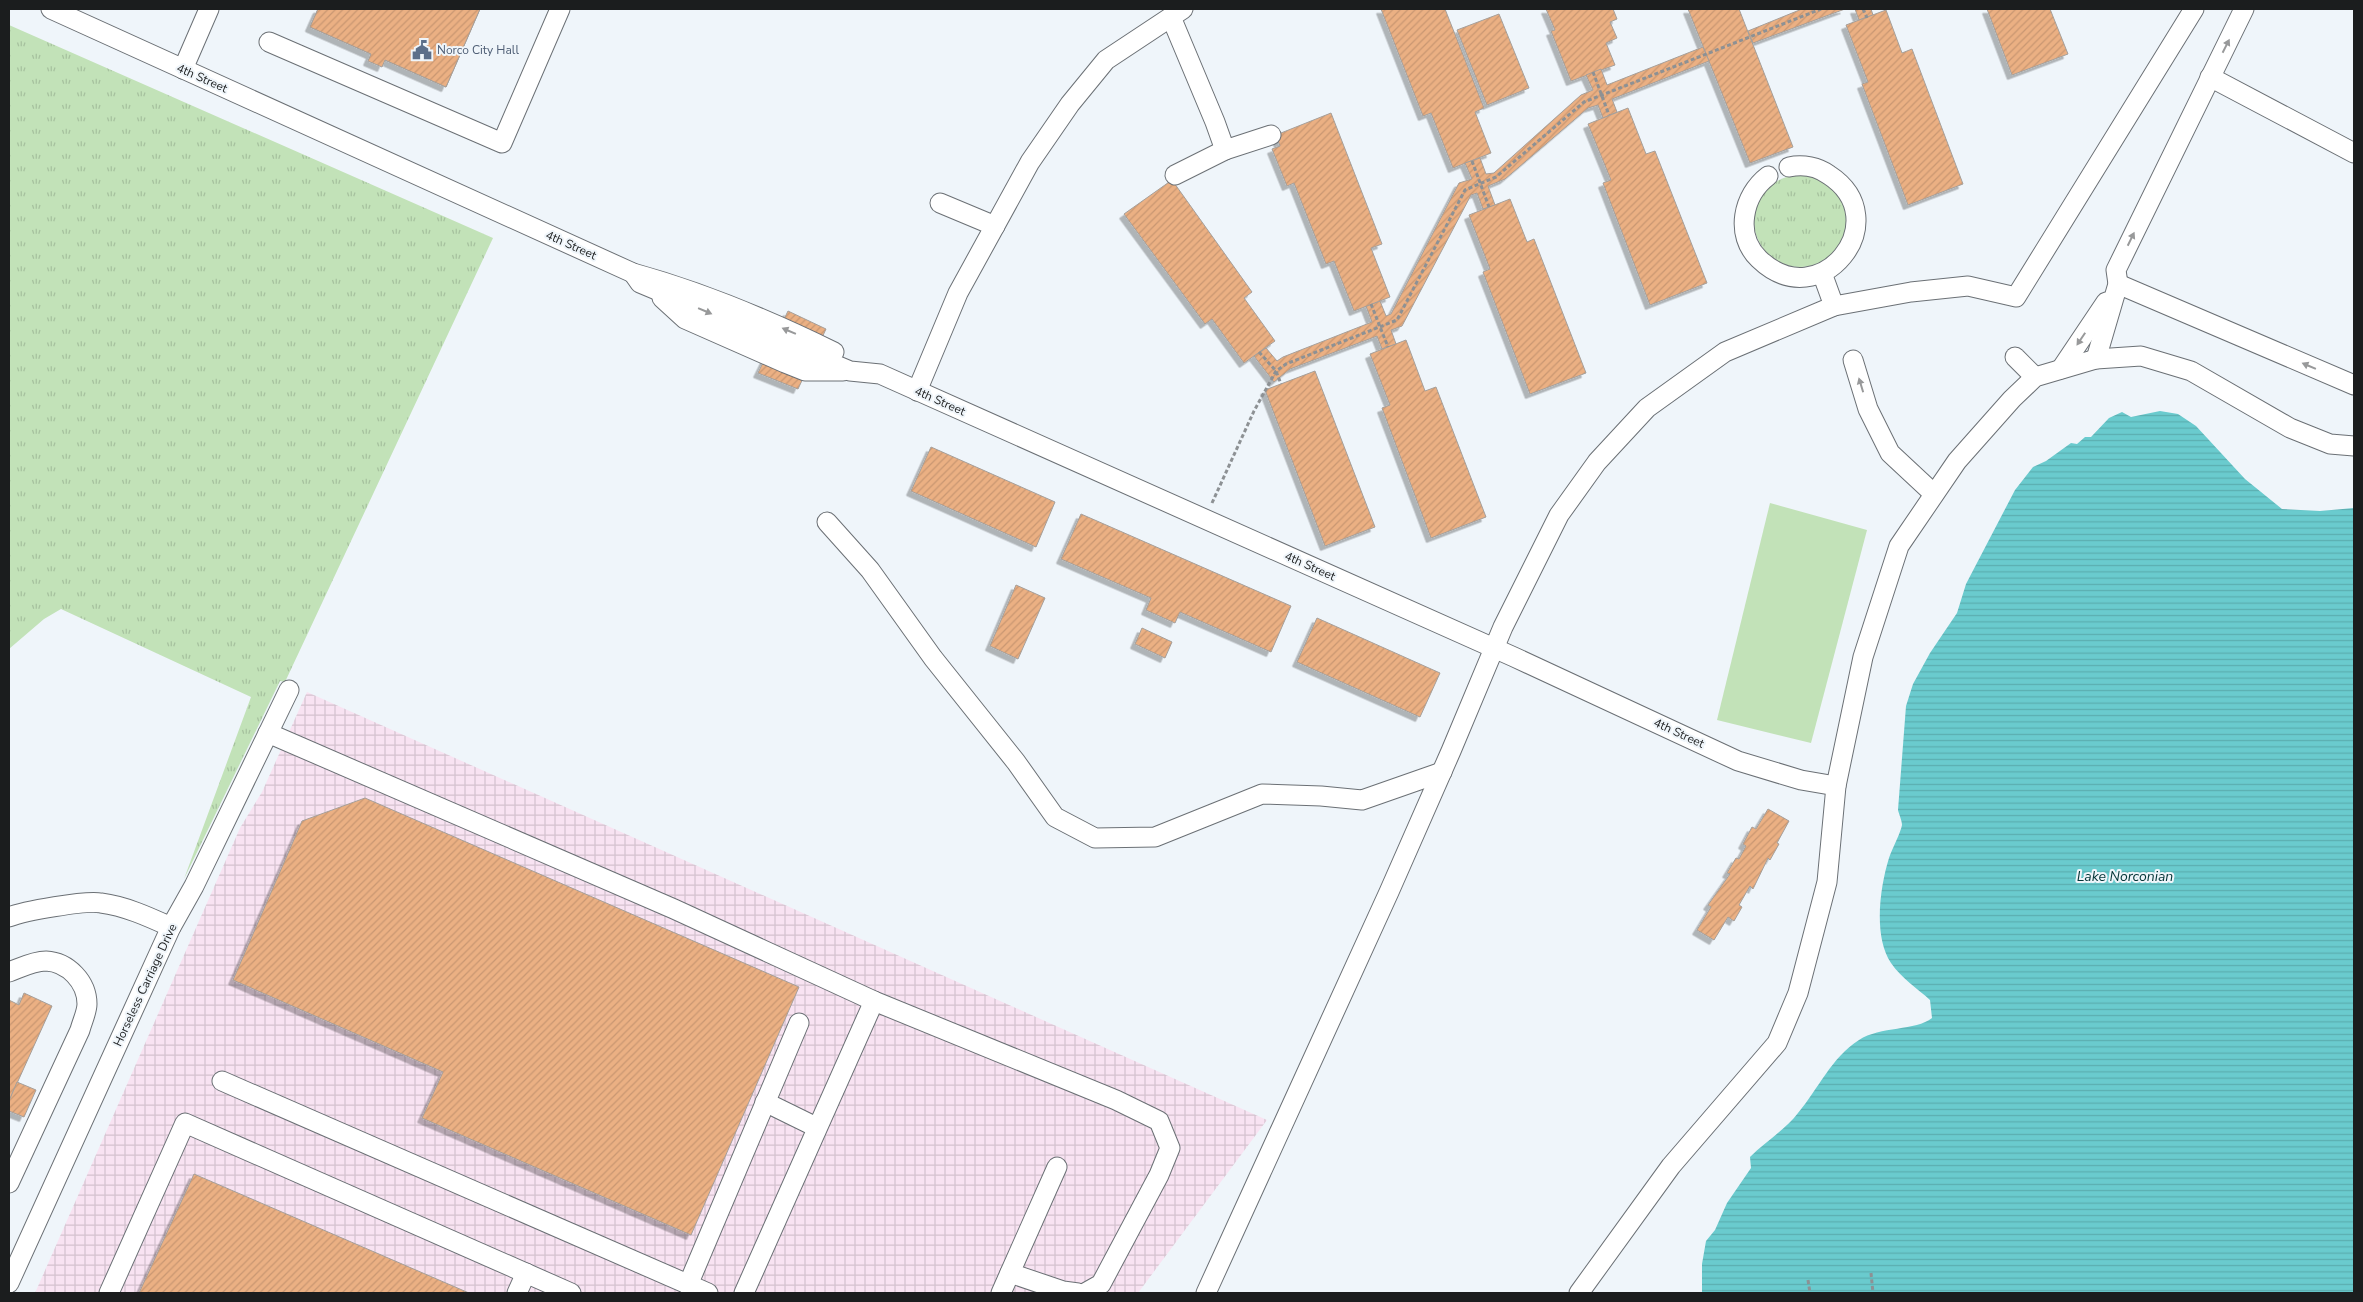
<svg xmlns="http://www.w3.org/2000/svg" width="2363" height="1302" font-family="'Nunito Sans',sans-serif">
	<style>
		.industrial { fill: url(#industrial-grid) }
		.grass { fill: url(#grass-tufts) }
		.park { fill: #c2e2b8 }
		.water { fill: url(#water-rules) }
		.building { fill: url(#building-hatch); stroke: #a59f9a; filter: url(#shadow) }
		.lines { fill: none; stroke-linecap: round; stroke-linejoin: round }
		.minor-casing { stroke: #6b7075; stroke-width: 21 }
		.path { stroke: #8d9194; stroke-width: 3; stroke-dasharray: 4 2.5; stroke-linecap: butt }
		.minor { stroke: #fff; stroke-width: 19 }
		.oneway { fill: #98999a }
		.labels { text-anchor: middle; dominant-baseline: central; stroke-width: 4; stroke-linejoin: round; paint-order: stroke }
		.service-label { font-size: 12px; fill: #4e5e75; stroke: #eff5fa; text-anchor: start }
		.street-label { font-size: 12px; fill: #1b1d1e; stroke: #eff5fa }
		.water-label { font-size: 14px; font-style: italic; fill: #033436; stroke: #eff5fa }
	</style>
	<defs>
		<pattern id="industrial-grid" width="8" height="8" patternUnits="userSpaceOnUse" patternTransform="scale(1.25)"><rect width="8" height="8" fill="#f8e3f2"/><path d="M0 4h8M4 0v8" fill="none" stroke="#d4c2cf"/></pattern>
		<pattern id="grass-tufts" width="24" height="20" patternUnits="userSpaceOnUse" patternTransform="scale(1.25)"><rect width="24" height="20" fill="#c2e2b8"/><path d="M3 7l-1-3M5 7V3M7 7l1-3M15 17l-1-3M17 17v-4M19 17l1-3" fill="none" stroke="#a6c19e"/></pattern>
		<pattern id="water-rules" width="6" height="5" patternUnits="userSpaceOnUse" patternTransform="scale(1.25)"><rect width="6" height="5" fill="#6acbce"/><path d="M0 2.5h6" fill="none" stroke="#5baeb0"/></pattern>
		<pattern id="building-hatch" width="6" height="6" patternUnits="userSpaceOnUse" patternTransform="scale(1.25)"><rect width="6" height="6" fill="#ebb083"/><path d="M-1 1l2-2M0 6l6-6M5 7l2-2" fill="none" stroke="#c99771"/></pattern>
		<filter id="shadow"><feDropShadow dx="-4.5" dy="4.5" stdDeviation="0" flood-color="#0004"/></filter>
	</defs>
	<rect width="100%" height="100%" fill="#eff5fa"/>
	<path class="industrial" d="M 307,692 L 1267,1120 L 1138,1293 L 35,1293 L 240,828 L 262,792 Z"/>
	<g class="grass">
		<path d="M 9,25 L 493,238 L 285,682 L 280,681 L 184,879 L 251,697 L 61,609 L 44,619 L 9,649 Z"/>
		<circle cx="1800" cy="221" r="46"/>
	</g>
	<path class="park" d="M 1770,503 L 1867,530 L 1811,743 L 1717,720 Z"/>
	<path class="water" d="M 2160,411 L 2178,414 L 2196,426 L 2245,479 L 2282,509 L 2320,511 L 2354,508 L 2354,1293 L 1702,1293 L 1702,1264 L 1706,1241 L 1715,1230 L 1727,1203 L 1751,1168 L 1750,1157 C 1765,1142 1785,1130 1798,1113 C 1819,1088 1831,1058 1859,1040 C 1880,1026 1916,1031 1932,1018 L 1930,1000 C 1917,988 1902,979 1891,963 C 1873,936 1880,887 1889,858 C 1892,849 1901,832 1902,825 C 1902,821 1899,814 1898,810 L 1906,706 L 1913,684 L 1930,653 L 1957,613 L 1966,584 L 2015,490 L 2033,467 L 2046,461 L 2071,443 L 2077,444 L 2085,437 L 2091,437 L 2109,418 L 2122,412 L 2131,417 Z"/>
	<g class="building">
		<path d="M 318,9 L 480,9 L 446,87 L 385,60 L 389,53 L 374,47 L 371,54 L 310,27 Z"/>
		<path d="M 318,9 L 480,9 L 446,87 L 385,60 L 382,67 L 368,61 L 371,54 L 310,27 Z"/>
		<path d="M 1381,9 L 1445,9 L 1484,108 L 1475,112 L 1491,153 L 1453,168 L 1431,113 L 1423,116 Z"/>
		<path d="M 1546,9 L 1613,9 L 1617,19 L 1610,22 L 1617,38 L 1606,43 L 1615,65 L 1571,81 L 1551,31 L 1555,30 Z"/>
		<path d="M 1688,9 L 1739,9 L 1793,147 L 1750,163 Z"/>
		<path d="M 1802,9 L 1845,9 L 1753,43 L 1748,31 Z"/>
		<path d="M 1855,9 L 1871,9 L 1873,15 L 1859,20 Z"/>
		<path d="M 1987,9 L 2050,9 L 2068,54 L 2012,75 Z"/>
		<path d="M 1886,10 L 1902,53 L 1912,49 L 1963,184 L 1908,205 L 1862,84 L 1868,82 L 1846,25 Z"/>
		<path d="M 1499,14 L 1529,88 L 1487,105 L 1457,30 Z"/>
		<path d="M 1703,47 L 1709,61 L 1612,99 L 1617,112 L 1603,118 L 1598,105 L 1588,108 L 1505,179 L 1488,186 L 1495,205 L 1483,209 L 1477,193 L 1471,195 L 1402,326 L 1391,330 L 1396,344 L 1382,349 L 1377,336 L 1290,369 L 1274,382 L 1254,356 L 1266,348 L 1277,361 L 1283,357 L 1372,322 L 1366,306 L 1380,301 L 1386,316 L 1391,314 L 1459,183 L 1472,179 L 1465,163 L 1480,158 L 1486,174 L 1494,173 L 1581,95 L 1593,90 L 1586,75 L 1601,69 L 1607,85 Z"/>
		<path d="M 1628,108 L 1646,154 L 1655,151 L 1707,283 L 1650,305 L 1603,183 L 1611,180 L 1588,124 Z"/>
		<path d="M 1331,113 L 1382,244 L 1371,248 L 1390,297 L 1354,311 L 1334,261 L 1326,264 L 1294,183 L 1287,186 L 1272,149 L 1280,146 L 1276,135 Z"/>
		<path d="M 1172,180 L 1252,292 L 1244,298 L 1275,341 L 1244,363 L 1212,319 L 1205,324 L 1124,214 Z"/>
		<path d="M 1510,199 L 1527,242 L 1534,239 L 1586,373 L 1530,394 L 1483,272 L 1490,269 L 1469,215 Z"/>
		<path d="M 788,311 L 826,329 L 798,389 L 758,373 Z"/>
		<path d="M 1406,340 L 1425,391 L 1436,387 L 1486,517 L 1431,538 L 1382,408 L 1390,405 L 1370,354 Z"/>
		<path d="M 1315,371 L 1375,527 L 1325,546 L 1265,390 Z"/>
		<path d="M 931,447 L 1055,502 L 1036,547 L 911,491 Z"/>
		<path d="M 1081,514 L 1291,606 L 1271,652 L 1180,612 L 1175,623 L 1146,610 L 1151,598 L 1061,559 Z"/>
		<path d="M 1016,585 L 1045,598 L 1018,659 L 990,646 Z"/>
		<path d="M 1317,618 L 1440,673 L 1420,717 L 1297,662 Z"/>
		<path d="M 1142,628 L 1172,642 L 1165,658 L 1135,644 Z"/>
		<path d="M 365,798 L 799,987 L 691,1235 L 422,1118 L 443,1072 L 233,980 L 302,821 Z"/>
		<path d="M 1768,809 L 1789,821 L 1777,843 L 1779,844 L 1770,860 L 1768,858 L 1753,889 L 1750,886 L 1739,905 L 1742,907 L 1734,921 L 1728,917 L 1714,940 L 1697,930 L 1711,907 L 1708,905 L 1730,874 L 1727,873 L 1736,858 L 1739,859 L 1746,846 L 1743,844 L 1752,827 L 1756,829 Z"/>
		<path d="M 24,993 L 52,1006 L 9,1101 L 9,1000 L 19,1005 Z"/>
		<path d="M 17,1082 L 36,1090 L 24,1117 L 9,1111 L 9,1101 Z"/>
		<path d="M 194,1174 L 469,1293 L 139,1293 Z"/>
	</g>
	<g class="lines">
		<defs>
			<g id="minor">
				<path d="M 51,9 L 633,273 C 702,292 769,320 834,352"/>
				<path d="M 1171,17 L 1215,122 L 1225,150 L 1271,135"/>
				<path d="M 269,42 L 502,143 L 560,9"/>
				<path d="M 183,69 L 209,9"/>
				<path d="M 2210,77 L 2354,153"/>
				<path d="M 1175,175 L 1225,150"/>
				<path d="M 1768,176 C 1743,195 1734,235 1759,259 C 1820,318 1898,220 1829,175 C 1818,167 1803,164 1789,167"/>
				<path d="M 940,203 L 995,226"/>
				<path d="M 633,273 L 640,283 L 850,371 L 880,374 L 1514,657 L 1738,761 L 1801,780 L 1836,786"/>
				<path d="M 2118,284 L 2354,385"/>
				<path d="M 662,298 L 685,319 L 785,363 L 805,371 L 843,371"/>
				<path d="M 1834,306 L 1911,292 L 1968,286 L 2016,297 L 2194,9"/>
				<path d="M 2015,357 L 2035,377"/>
				<path d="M 2096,359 L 2118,284 L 2116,270 L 2244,9"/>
				<path d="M 1853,360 L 1868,409 L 1890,453 L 1934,494"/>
				<path d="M 2061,369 L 2106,302"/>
				<path d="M 917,391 L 958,293 L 1030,162 L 1070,104 L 1106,60 L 1183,9"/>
				<path d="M 827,522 L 870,570 L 933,658 L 1016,762 L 1055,817 L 1095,838 L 1155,837 L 1262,794 L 1321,796 L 1362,800 L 1442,772"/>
				<path d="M 268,733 L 674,909 L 874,1001 L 1116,1100 L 1159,1121 L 1170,1148 L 1159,1175 L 1101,1284 L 1085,1293"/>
				<path d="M 9,917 C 24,911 86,900 101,903 C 125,906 149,917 171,927"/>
				<path d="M 9,972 C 20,968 33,961 46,961 C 68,962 87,982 87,1004 C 87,1012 82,1022 80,1030 L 9,1183"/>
				<path d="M 222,1081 L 708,1293"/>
				<path d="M 765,1102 L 816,1127"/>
				<path d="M 1010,1273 L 1063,1291 L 1078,1293"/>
				<path d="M 9,1283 L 171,927 L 194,886 L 289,690"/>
				<path d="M 688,1285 L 799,1023"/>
				<path d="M 109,1293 L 185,1123 L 571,1293"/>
				<path d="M 517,1293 L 526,1273"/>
				<path d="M 744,1293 L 874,1001"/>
				<path d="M 1001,1293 L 1057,1167"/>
				<path d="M 1206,1293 L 1389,892 L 1451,751 L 1503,627 L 1559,515 L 1597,462 L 1647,408 L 1725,352 L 1834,306 L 1822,273"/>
				<path d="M 1579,1293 L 1671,1166 L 1777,1043 L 1798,993 L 1827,882 L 1836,786 L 1863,657 L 1899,546 L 1957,461 L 2012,399 L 2035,377 L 2096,359 L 2141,356 L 2191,371 L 2290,428 L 2330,444 L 2354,446"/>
			</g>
		</defs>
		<use href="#minor" class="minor-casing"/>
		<g class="path">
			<path d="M 1863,9 L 1867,18"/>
			<path d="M 1593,72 L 1609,115"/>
			<path d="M 1472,161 L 1489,207"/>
			<path d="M 1371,304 L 1388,347"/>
			<path d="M 1259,352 L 1276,371 L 1281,384"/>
			<path d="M 1212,503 L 1254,411 L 1276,371 L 1286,364 L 1397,320 L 1465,190 L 1496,177 L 1584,102 L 1821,9"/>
			<path d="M 1871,1273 L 1873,1293"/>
			<path d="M 1808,1280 L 1810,1293"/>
		</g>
		<use href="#minor" class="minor"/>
	</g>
	<defs><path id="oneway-solid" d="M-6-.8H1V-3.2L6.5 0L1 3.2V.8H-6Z" transform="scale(1.25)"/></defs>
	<g class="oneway">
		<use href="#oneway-solid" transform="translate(2226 46) rotate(-63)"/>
		<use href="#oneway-solid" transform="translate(2131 239) rotate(-64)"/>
		<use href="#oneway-solid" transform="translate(705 311) rotate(23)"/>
		<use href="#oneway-solid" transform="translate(789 331) rotate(-157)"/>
		<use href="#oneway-solid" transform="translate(2081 339) rotate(124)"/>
		<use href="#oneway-solid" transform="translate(2309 366) rotate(-157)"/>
		<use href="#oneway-solid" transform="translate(1861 385) rotate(-107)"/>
	</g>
	<defs>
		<symbol id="civic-bare" viewBox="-9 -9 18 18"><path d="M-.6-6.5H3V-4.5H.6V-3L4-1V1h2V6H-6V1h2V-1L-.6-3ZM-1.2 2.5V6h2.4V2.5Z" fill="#5c6f8a" stroke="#eff5fa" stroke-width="2.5" paint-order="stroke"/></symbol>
	</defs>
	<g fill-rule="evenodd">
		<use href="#civic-bare" x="408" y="36" width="28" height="28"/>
	</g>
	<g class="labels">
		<g class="service-label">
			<text x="437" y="50">Norco City Hall</text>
		</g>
		<g class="street-label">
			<text transform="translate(202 78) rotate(24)">4th Street</text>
			<text transform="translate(571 245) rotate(24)">4th Street</text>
			<text transform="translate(940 401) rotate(24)">4th Street</text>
			<text transform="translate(1310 566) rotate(24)">4th Street</text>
			<text transform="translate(1679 733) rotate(25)">4th Street</text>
			<text transform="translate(145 985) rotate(-65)">Horseless Carriage Drive</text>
		</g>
		<g class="water-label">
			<text x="2125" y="876">Lake Norconian</text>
		</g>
	</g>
	<rect width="2363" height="1302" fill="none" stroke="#1b1d1e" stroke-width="20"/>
</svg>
